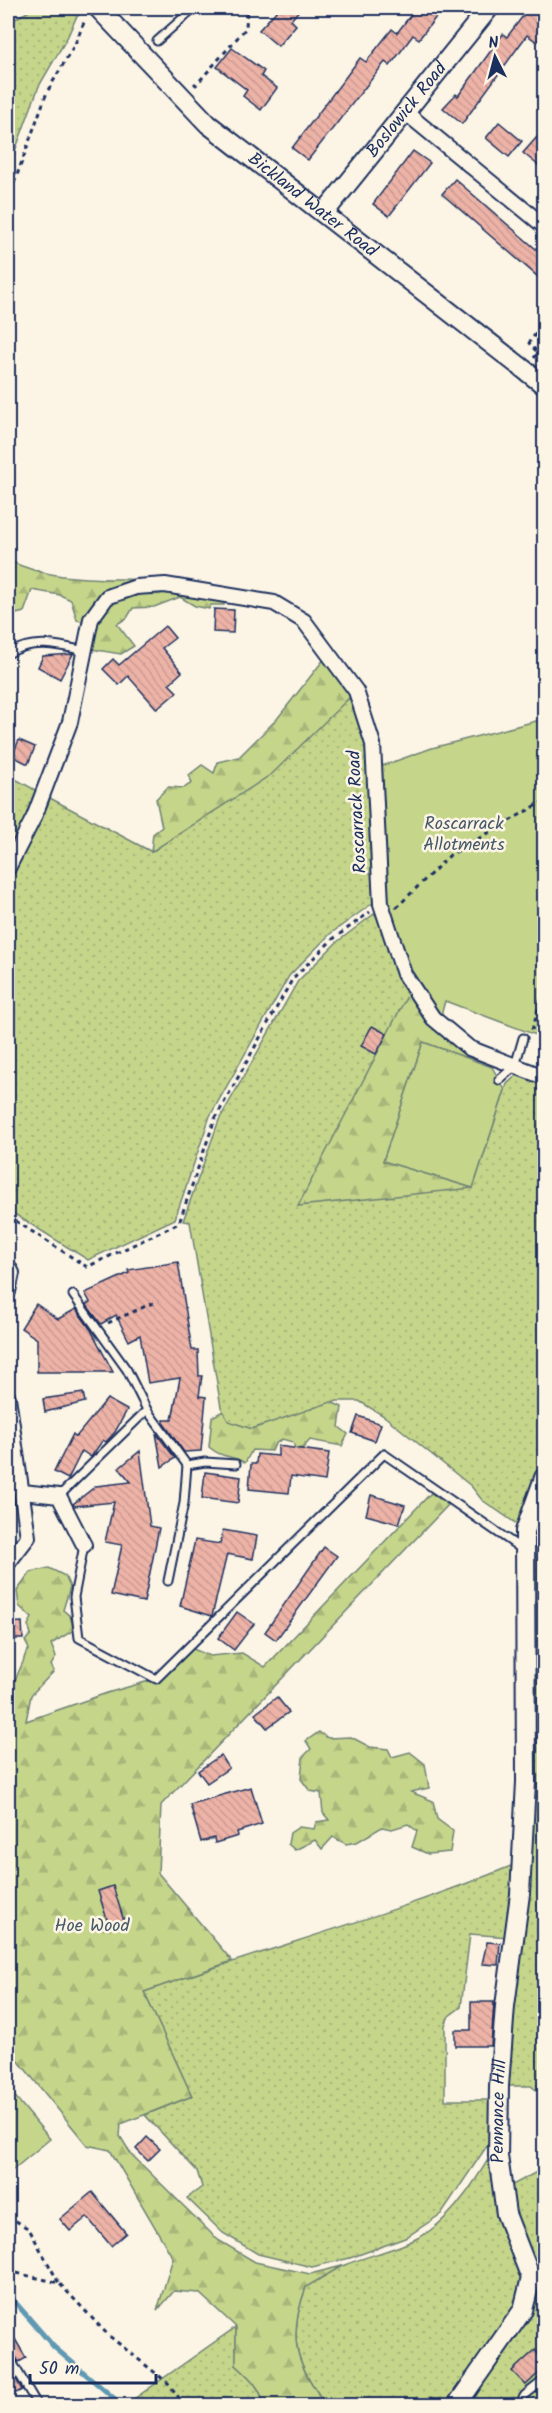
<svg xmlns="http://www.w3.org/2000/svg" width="552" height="2413" font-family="Kalam,sans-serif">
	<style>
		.grass { fill: url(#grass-dots); stroke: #708274; stroke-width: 1.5 }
		.forest { fill: url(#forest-firs); stroke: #708274; stroke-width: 1.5 }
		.green { fill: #c5d68b; stroke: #708274; stroke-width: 1.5 }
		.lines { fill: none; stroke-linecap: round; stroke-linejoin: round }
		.stream { stroke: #6199b3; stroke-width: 5 }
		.building { fill: url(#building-back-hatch); stroke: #1b2f5e; stroke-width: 1.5 }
		.service-casing { stroke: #1b2f5e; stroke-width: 11 }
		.minor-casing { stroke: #1b2f5e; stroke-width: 18 }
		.tertiary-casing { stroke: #1b2f5e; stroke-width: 22 }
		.path { stroke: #1b2f5e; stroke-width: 3; stroke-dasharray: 4.5 4.5; stroke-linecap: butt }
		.service { stroke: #fcf5e5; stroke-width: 7 }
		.minor { stroke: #fcf5e5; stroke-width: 14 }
		.tertiary { stroke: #fcf5e5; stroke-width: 18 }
		.labels { text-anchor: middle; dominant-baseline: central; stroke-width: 5; stroke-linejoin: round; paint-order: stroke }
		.street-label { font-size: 18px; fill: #1b2f5e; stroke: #fcf5e5 }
		.park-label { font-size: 18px; fill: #465969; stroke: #fcf5e5 }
	</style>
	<defs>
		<pattern id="grass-dots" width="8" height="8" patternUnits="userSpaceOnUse" patternTransform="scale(1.5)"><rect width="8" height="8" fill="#c5d68b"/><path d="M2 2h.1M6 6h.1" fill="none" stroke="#a9b87a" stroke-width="1.8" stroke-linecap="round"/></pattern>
		<pattern id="forest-firs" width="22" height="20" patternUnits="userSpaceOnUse" patternTransform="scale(1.5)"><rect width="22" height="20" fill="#c5d68b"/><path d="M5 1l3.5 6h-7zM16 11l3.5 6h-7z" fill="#a9b87a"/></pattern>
		<pattern id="building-back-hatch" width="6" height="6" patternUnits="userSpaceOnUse" patternTransform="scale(1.5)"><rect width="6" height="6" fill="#edb3a7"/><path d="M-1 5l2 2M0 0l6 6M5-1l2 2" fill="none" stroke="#cb9a92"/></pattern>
	</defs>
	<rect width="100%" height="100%" fill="#fcf5e5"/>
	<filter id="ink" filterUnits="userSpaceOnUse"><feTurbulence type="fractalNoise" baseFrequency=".0167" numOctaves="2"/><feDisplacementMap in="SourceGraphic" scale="12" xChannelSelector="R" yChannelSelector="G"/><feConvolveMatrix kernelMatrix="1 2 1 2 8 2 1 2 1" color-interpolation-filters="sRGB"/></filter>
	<g filter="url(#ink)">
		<g class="grass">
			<path d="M 34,8 L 85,8 L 76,18 L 67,38 L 39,86 L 8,170 L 8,23 Z"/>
			<path d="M 351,697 L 366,746 L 373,903 L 330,934 L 289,976 L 210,1116 L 175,1219 L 88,1260 L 8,1210 L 8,885 L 42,818 L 49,802 L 48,797 L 152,852 Z"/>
			<path d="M 8,775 L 39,792 L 8,852 Z"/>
			<path d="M 378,911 L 409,992 L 473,1188 L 507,1084 L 519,1073 L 544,1082 L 544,1468 L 524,1529 L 482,1500 L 471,1486 L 384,1416 L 359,1401 L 337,1401 L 252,1429 L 228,1421 L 221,1407 L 190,1222 L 183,1221 L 219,1120 L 298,981 L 337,942 Z"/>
			<path d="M 544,1494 L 544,2096 L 531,2086 L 499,2086 L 520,1894 L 525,1531 Z"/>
			<path d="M 516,1864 L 509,1937 L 470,1934 L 461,2007 L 449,2016 L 445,2025 L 445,2100 L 493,2100 L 493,2137 L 441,2214 L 405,2238 L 350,2258 L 312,2267 L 258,2254 L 223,2233 L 187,2198 L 202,2187 L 197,2171 L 145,2115 L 192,2096 L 144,1992 C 267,1948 395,1914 516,1864 Z"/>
			<path d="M 495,2148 L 527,2278 L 519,2308 L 448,2405 L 431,2397 L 423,2405 L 406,2403 L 398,2406 L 326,2405 C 295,2361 287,2339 306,2287 C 317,2280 330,2271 342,2266 C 371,2254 402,2249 428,2232 C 457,2212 477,2178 495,2148 Z"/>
			<path d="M 544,2168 L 544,2405 L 458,2406 L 531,2278 L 503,2190 Z"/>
			<path d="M 236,2327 L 236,2365 C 249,2377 261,2387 264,2405 L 124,2406 Z"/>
		</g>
		<g class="forest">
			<path d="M 8,560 C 57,585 114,576 166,581 L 135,583 L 86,622 L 77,620 L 71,600 L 60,595 L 32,590 L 24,612 L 8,616 Z"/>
			<path d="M 165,589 L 225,598 L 224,605 L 211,605 L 209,609 L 195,606 L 180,597 L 154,607 L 133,608 L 127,618 L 117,624 L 134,646 L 121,654 L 90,649 C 99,598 116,593 165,589 Z"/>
			<path d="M 325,658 L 353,694 L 272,774 L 151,852 L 153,834 L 162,827 L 156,799 L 168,787 L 184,788 L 192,783 L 189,775 L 202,765 L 214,773 L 218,762 L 239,757 L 277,719 Z"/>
			<path d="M 409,992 L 429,1021 L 475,1061 L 423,1042 L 383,1161 L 473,1188 L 298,1206 Z"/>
			<path d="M 331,1402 L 342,1407 L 339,1427 L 348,1434 L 342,1446 L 310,1440 L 303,1448 L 295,1449 L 293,1442 L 282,1439 L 275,1444 L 272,1451 L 252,1450 L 245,1463 C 232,1454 224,1460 209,1447 L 212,1417 L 223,1411 L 228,1421 L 252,1429 Z"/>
			<path d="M 431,1493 L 448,1505 L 161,1805 L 158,1873 L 232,1961 L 144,1992 L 192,2096 L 121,2124 L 120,2136 L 131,2154 L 218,2240 L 255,2262 L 310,2274 L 342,2266 L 306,2287 C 287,2339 295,2361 326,2405 L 264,2405 C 261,2387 249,2377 236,2365 L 236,2327 L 199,2293 L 174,2291 L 157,2311 L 173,2258 L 110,2150 L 87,2145 L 8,2048 L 8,1730 L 12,1728 C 2,1703 13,1685 23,1662 C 25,1657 24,1654 29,1649 L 25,1641 L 31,1634 L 28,1625 L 32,1618 L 19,1606 L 17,1591 L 31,1572 L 49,1568 L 65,1576 L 70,1587 L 63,1610 L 70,1616 L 74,1630 L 51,1644 L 56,1657 L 51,1665 L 54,1671 L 31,1695 L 26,1721 L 107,1693 L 156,1679 L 188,1647 L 210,1656 L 242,1653 L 265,1667 Z"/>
			<path d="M 319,1732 L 328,1738 L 351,1737 L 370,1747 L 388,1749 L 392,1757 L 410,1752 L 425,1764 L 429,1788 L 411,1792 L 433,1801 L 437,1819 L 453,1831 L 450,1852 L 428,1854 L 412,1847 L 417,1831 L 408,1824 L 392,1829 L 382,1827 L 357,1842 L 346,1844 L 333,1837 L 322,1849 L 315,1840 L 295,1850 L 288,1844 L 290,1833 L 299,1827 L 314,1829 L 316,1822 L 329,1820 L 323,1813 L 321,1793 L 310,1791 L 301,1779 L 303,1757 L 311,1749 L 306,1741 Z"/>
		</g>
		<g class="green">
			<path d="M 544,719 L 544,1038 L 445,1001 L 440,1019 L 411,973 L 386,901 L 379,767 L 432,748 Z"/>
			<path d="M 423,1042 L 492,1067 L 505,1090 L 473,1188 L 383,1161 Z"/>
			<path d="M 8,2088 L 50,2139 L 8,2174 Z"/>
		</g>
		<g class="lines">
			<path class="stream" d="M 8,2294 L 54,2347 L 123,2406"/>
		</g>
		<g class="building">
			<path d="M 279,8 L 301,8 L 291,20 L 296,25 L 278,46 L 259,30 Z"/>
			<path d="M 416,8 L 443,8 L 419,39 L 413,35 L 390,66 L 385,62 L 308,160 L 292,148 L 360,58 L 366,62 L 392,29 L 397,33 Z"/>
			<path d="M 529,8 L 544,8 L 544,32 L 537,42 L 527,35 L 462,124 L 443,108 L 456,94 L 458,96 L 503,34 L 507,37 Z"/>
			<path d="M 232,48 L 264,71 L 261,76 L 277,88 L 261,110 L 243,96 L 247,90 L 217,67 Z"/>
			<path d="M 499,122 L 522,141 L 509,157 L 486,138 Z"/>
			<path d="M 537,137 L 544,144 L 544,170 L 523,153 Z"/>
			<path d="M 413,151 L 430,163 L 389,216 L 373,204 Z"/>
			<path d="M 455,179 L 544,256 L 544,282 L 442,194 Z"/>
			<path d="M 214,609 L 234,610 L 233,633 L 213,632 Z"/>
			<path d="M 165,626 L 175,638 L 162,648 L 182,672 L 169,684 L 177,692 L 157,709 L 128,676 L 119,685 L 103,669 L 113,659 L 119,665 Z"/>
			<path d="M 73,654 L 60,679 L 38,667 L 43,656 Z"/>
			<path d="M 19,740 L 35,747 L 28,764 L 12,756 Z"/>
			<path d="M 372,1026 L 387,1034 L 376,1054 L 361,1046 Z"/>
			<path d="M 178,1262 L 192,1350 L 198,1350 L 199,1376 L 202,1376 L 199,1396 L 206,1397 L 201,1451 L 184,1452 L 164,1424 L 164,1420 L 172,1420 L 180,1378 L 148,1383 L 140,1335 L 129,1341 L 116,1315 L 101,1324 L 86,1304 L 90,1302 L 85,1293 L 129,1273 L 128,1270 Z"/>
			<path d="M 36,1304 L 58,1319 L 76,1309 L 91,1330 L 113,1372 L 37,1372 L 37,1339 L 21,1328 Z"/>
			<path d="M 83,1393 L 85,1402 L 45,1412 L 43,1399 Z"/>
			<path d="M 107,1399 L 127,1410 L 115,1432 L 106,1442 L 103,1440 L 91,1457 L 82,1451 L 68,1479 L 54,1472 L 73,1434 L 76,1437 Z"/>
			<path d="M 358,1416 L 381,1424 L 375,1441 L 352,1433 Z"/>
			<path d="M 156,1433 L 175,1458 L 162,1467 Z"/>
			<path d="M 278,1446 L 329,1453 L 325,1481 L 291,1476 L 289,1493 L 249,1489 L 251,1464 L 256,1464 L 257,1454 L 278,1456 Z"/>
			<path d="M 140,1451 L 150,1526 L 159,1528 L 144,1602 L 111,1595 L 122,1545 L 105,1542 L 114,1502 L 74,1506 L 73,1504 L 96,1486 L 131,1482 L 119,1468 Z"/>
			<path d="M 205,1472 L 241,1477 L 238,1503 L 202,1498 Z"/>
			<path d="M 371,1495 L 405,1505 L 399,1524 L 366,1515 Z"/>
			<path d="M 223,1530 L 257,1536 L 253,1559 L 227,1554 L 212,1616 L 180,1606 L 195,1540 L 220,1544 Z"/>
			<path d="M 324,1547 L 337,1556 L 276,1640 L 265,1632 Z"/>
			<path d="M 237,1612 L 254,1624 L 234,1650 L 218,1638 Z"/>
			<path d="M 22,1622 L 23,1639 L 8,1639 L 8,1623 Z"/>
			<path d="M 277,1697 L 289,1712 L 267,1728 L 255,1714 Z"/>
			<path d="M 221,1755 L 229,1768 L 207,1783 L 198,1771 Z"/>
			<path d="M 251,1787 L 262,1824 L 237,1832 L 238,1836 L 215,1843 L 214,1838 L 201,1842 L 190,1804 Z"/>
			<path d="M 113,1886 L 124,1921 L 109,1926 L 98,1891 Z"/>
			<path d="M 487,1942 L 500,1943 L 498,1965 L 482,1964 Z"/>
			<path d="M 471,2002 L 494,2002 L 491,2046 L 455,2046 L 455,2030 L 471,2030 Z"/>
			<path d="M 147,2137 L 160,2149 L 148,2161 L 136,2149 Z"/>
			<path d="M 92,2192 L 126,2233 L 111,2246 L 87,2217 L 70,2231 L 60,2219 Z"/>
			<path d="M 8,2327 L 26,2358 L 19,2362 L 12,2352 L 8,2349 Z"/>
			<path d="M 535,2350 L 544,2361 L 544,2368 L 526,2385 L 512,2371 Z"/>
			<path d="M 8,2365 L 22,2390 L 8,2397 Z"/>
		</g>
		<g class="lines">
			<defs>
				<g id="service">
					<path d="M 157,41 L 194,8"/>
					<path d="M 8,654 C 32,638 59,645 85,651"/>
					<path d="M 499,1080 L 515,1066 L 523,1038"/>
					<path d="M 147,1410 L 187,1465 L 184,1503 L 168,1581"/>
					<path d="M 187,1465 L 205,1462 L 236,1464"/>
					<path d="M 59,1496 L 147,1410 L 127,1370 L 73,1295"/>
					<path d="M 84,1545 L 74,1597 L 79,1638 L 156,1679 L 384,1454 L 523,1550"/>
					<path d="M 8,2355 L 38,2406"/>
					<path d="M 518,2406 L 525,2395 L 544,2380"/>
				</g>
				<g id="minor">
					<path d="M 405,112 L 544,226"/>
					<path d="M 8,868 L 34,817 L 70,722 L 91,619 L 107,597 L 136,587 L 165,585 L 274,603 L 304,621 L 356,691 L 373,744 L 381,904 L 404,974 L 433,1018 L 469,1048 L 544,1077"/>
					<path d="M 8,1266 L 12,1273 L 8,1292"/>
					<path d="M 8,1397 L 28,1537 L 8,1563"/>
					<path d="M 23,1492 L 59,1496 L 84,1545"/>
				</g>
				<g id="tertiary">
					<path id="s1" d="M 98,8 L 208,124 L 544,385"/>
					<path id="s2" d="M 324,213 L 489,8"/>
					<path id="s3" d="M 456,2406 L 523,2310 L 531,2278 L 506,2214 L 498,2156 L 499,2086 L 505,2006 L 520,1894 L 526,1782 L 525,1531 L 544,1478"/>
				</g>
			</defs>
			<use href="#service" class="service-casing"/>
			<use href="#minor" class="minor-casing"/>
			<use href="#tertiary" class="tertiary-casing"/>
			<g class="path">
				<path d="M 194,83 L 196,85 L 246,28 L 247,8"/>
				<path d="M 8,200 L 47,92 L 75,44 L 85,20"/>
				<path d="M 534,358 L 538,353 L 529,343 L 544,322"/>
				<path d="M 396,908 L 450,855 L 544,801"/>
				<path d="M 532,1030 L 544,988"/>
				<path d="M 8,1216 L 87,1267 L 179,1223 L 215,1119 L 293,978 L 333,939 L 370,912"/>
				<path d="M 108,1323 L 155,1302"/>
				<path d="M 8,2216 L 29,2229 L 59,2283"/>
				<path d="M 8,2271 L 59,2283 L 108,2335 L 168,2383 L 185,2406"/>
			</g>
			<use href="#service" class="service"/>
			<use href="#minor" class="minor"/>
			<use href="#tertiary" class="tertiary"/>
		</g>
	</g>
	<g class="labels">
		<g class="street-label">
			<text stroke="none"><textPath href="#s2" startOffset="132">Boslowick Road</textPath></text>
			<text stroke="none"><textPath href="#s1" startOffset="292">Bickland Water Road</textPath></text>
			<text transform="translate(358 812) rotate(-93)">Roscarrack Road</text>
			<text stroke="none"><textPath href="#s3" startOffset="322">Pennance Hill</textPath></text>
		</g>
		<g class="park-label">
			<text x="464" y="824">Roscarrack<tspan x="464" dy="21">Allotments</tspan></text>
			<text x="92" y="1926">Hoe Wood</text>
		</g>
	</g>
	<rect width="552" height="2413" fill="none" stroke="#fcf5e5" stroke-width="30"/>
	<rect x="15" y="15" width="522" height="2383" fill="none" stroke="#1b2f5e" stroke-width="2" filter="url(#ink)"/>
	<g transform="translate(495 57) rotate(354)" stroke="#fcf5e5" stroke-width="4.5" paint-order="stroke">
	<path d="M0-4.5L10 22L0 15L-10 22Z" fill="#1b2f5e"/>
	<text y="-9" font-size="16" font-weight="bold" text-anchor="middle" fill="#1b2f5e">N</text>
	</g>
	<path d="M30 2374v9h126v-9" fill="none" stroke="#1b2f5e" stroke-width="3"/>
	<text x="39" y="2374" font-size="18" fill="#1b2f5e" stroke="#fcf5e5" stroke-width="4.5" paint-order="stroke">50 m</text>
</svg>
